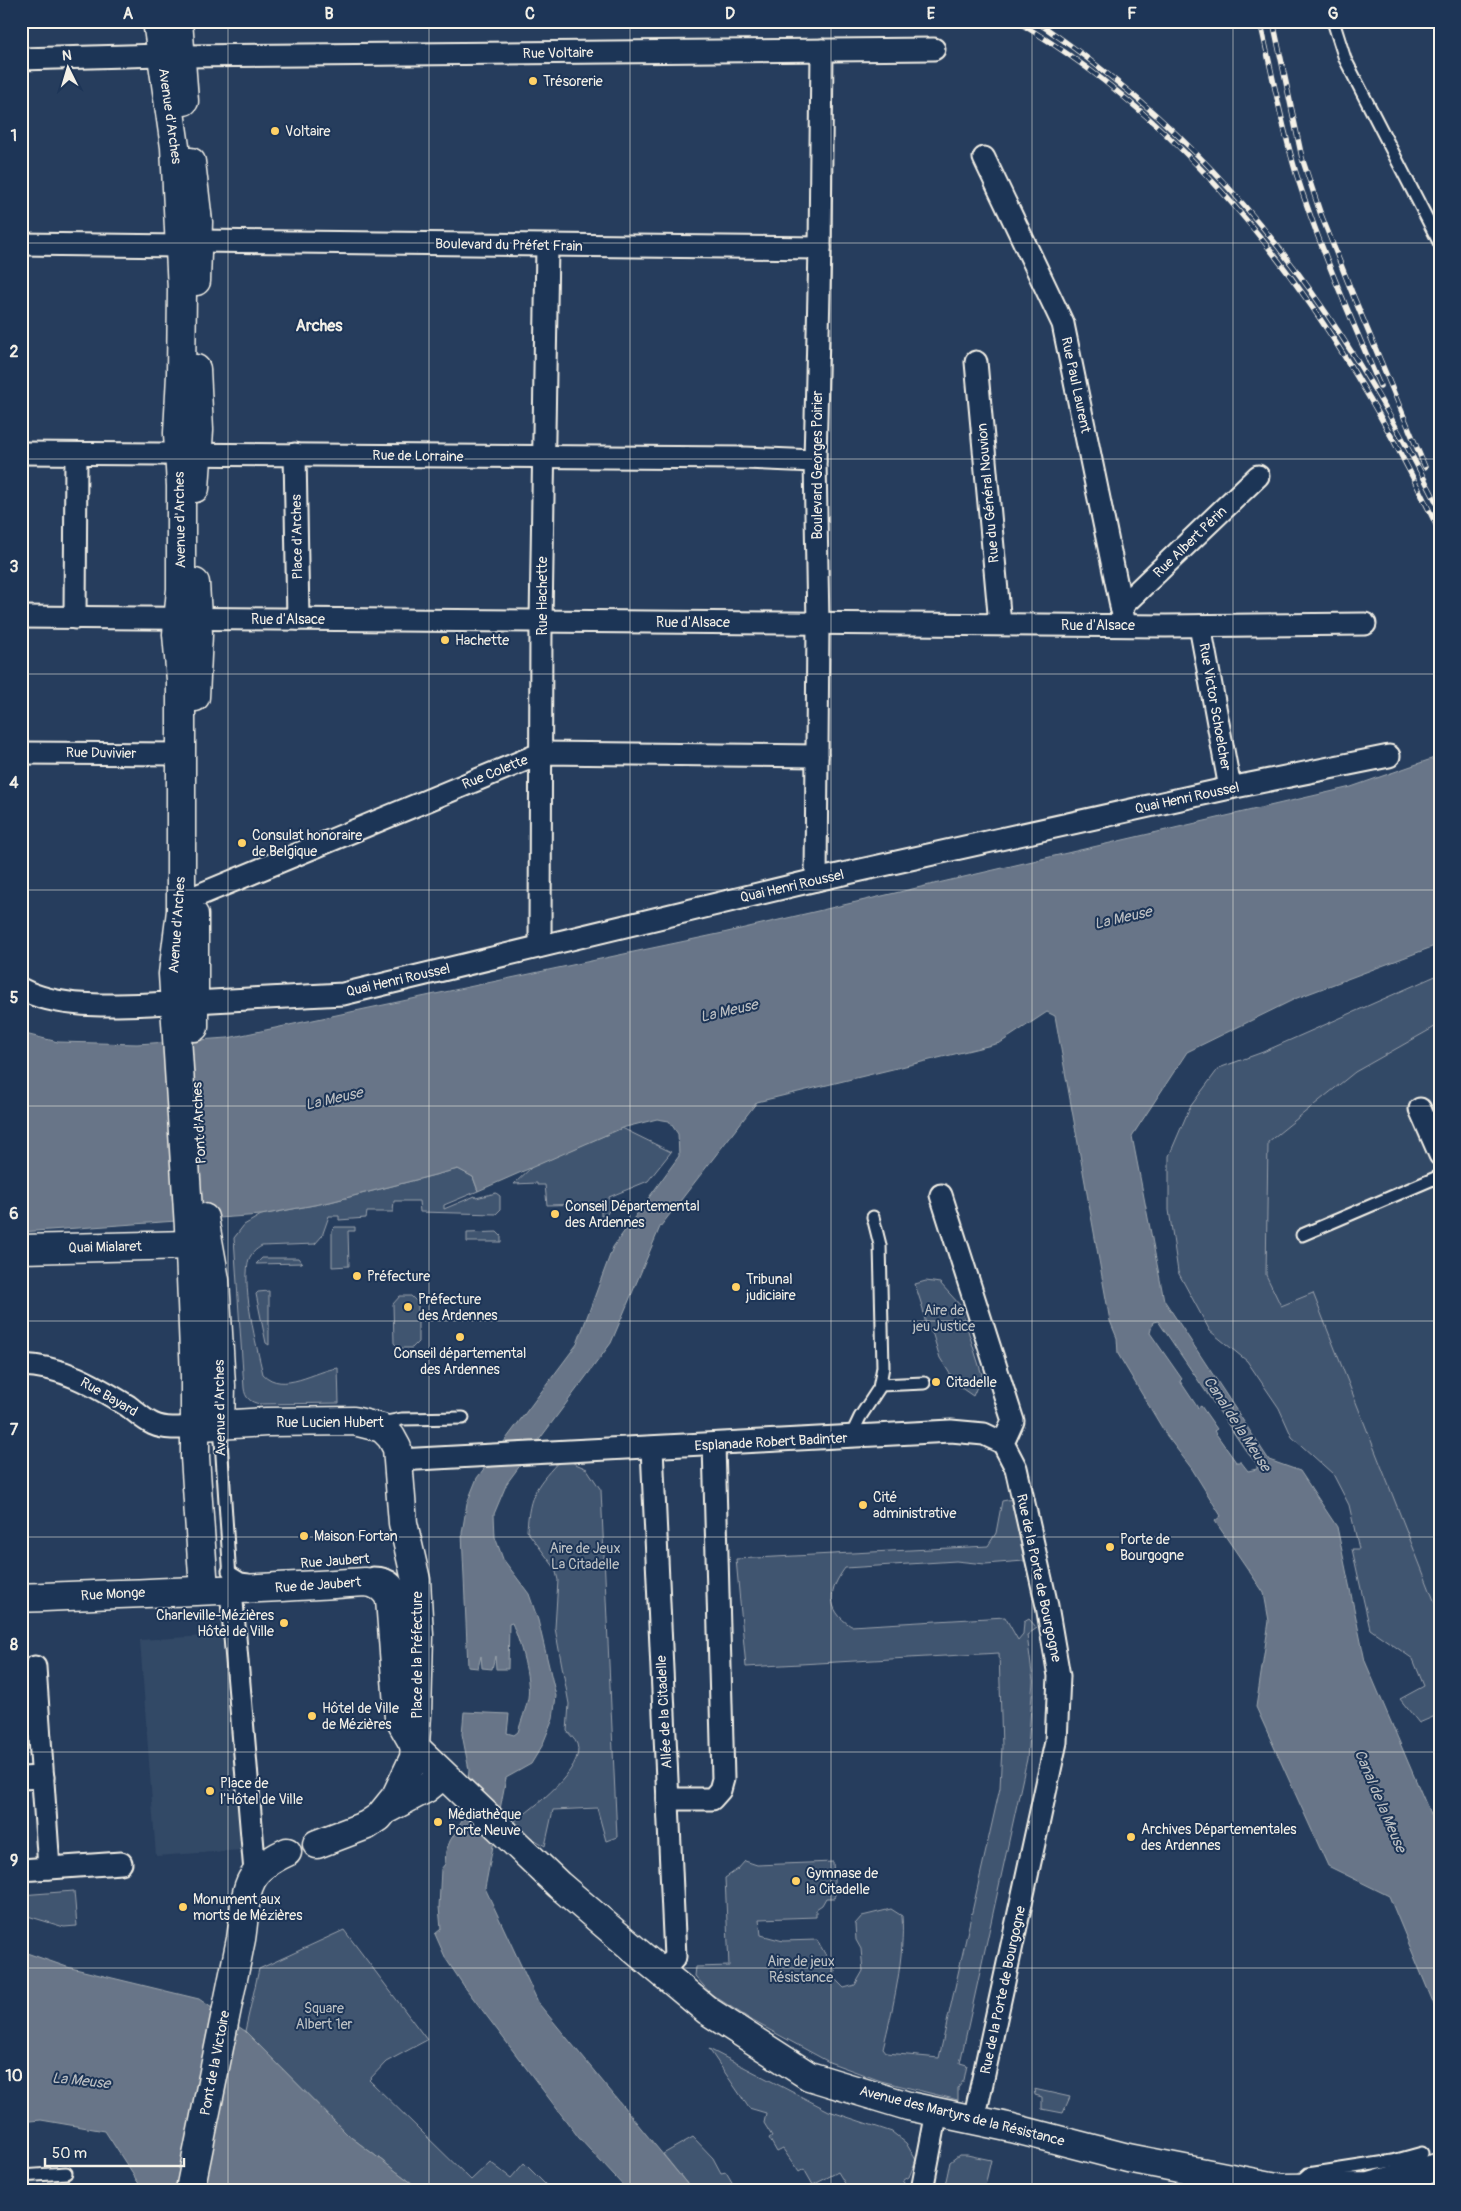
<svg xmlns="http://www.w3.org/2000/svg" width="1461" height="2211" font-family="Pangolin,sans-serif">
	<style>
		.built { fill: #334966 }
		.green { fill: #40546f; stroke: #9aa2ac }
		.water { fill: #677588; stroke: #9fa7ae; fill-rule: evenodd }
		.lines { fill: none; stroke-linecap: round; stroke-linejoin: round }
		.lane-casing { stroke: #f4f1e8; stroke-width: 15 }
		.street-casing { stroke: #f4f1e8; stroke-width: 25 }
		.secondary-casing { stroke: #f4f1e8; stroke-width: 31 }
		.lane { stroke: #1d3557; stroke-width: 11 }
		.street { stroke: #1d3557; stroke-width: 21 }
		.secondary { stroke: #1d3557; stroke-width: 28 }
		.rail-casing { stroke: #f4f1e8; stroke-width: 5.5 }
		.rail { stroke: #1d3557; stroke-width: 4; stroke-dasharray: 11; stroke-linecap: butt }
		.grid { fill: none; stroke: #f4f1e8; stroke-width: 1; stroke-opacity: 0.55 }
		.poi-dot { fill: #ffd166; stroke: #1d3557; stroke-width: 2 }
		.labels { text-anchor: middle; dominant-baseline: central; stroke-width: 4; stroke-linejoin: round; paint-order: stroke }
		.street-label { font-size: 14px; fill: #f4f1e8; stroke: #1d3557 }
		.poi-label { font-size: 14px; fill: #f4f1e8; stroke: #1d3557; text-anchor: start }
		.park-label { font-size: 14px; fill: #bec2c4; stroke: #1d3557 }
		.water-label { font-size: 15px; font-style: italic; fill: #bcbfc2; stroke: #1d3557 }
		.quarter-label { font-size: 16px; font-weight: bold; fill: #f4f1e8; stroke: #1d3557 }
		.neatline { fill: none; stroke: #f4f1e8; stroke-width: 2 }
		.grid-label { font-size: 16px; text-anchor: middle; font-weight: bold; fill: #f4f1e8 }
	</style>
	<rect width="100%" height="100%" fill="#263d5d"/>
	<filter id="ink" filterUnits="userSpaceOnUse"><feTurbulence type="fractalNoise" baseFrequency=".02" numOctaves="2"/><feDisplacementMap in="SourceGraphic" scale="10" xChannelSelector="R" yChannelSelector="G"/><feConvolveMatrix kernelMatrix="1 2 1 2 8 2 1 2 1" color-interpolation-filters="sRGB"/></filter>
	<g filter="url(#ink)">
		<g class="built">
			<path d="M 1440,1024 L 1440,1602 L 1435,1604 L 1313,1293 L 1281,1306 L 1266,1275 L 1268,1142 L 1355,1072 Z"/>
			<path d="M 222,1635 L 241,1850 L 156,1856 L 140,1640 Z"/>
		</g>
		<g class="green">
			<path d="M 1440,974 L 1440,1024 L 1355,1072 L 1268,1142 L 1266,1275 L 1281,1306 L 1313,1293 L 1435,1603 L 1440,1602 L 1440,1714 L 1419,1723 L 1400,1699 L 1424,1686 L 1413,1659 L 1370,1629 L 1352,1549 L 1359,1549 L 1349,1505 L 1333,1474 L 1292,1437 L 1279,1408 L 1247,1361 L 1210,1331 L 1178,1272 L 1169,1210 L 1169,1156 L 1190,1107 L 1219,1068 L 1263,1052 Z"/>
			<path d="M 622,1128 L 671,1152 L 648,1181 L 609,1197 L 611,1207 L 607,1214 L 601,1216 L 601,1210 L 590,1210 L 589,1204 L 547,1205 L 545,1185 L 537,1185 L 537,1183 L 514,1184 L 533,1166 Z"/>
			<path d="M 458,1169 L 473,1177 L 478,1191 L 444,1205 L 444,1209 L 475,1196 L 476,1198 L 496,1193 L 500,1196 L 500,1210 L 496,1214 L 420,1212 L 419,1201 L 394,1201 L 393,1212 L 367,1212 L 366,1218 L 339,1220 L 339,1216 L 329,1216 L 322,1236 L 315,1244 L 262,1246 C 256,1249 249,1255 248,1263 C 243,1292 256,1344 263,1374 C 283,1395 316,1370 338,1368 L 339,1403 L 260,1404 C 250,1402 245,1398 244,1388 L 234,1238 L 244,1225 L 261,1215 L 330,1202 Z"/>
			<path d="M 335,1227 L 355,1227 L 355,1231 L 348,1231 L 349,1266 L 332,1267 L 332,1230 Z"/>
			<path d="M 497,1232 L 501,1236 L 501,1242 L 467,1242 L 467,1233 Z"/>
			<path d="M 262,1258 L 298,1258 L 302,1263 L 256,1264 Z"/>
			<path d="M 926,1281 L 940,1283 L 960,1305 L 982,1375 L 973,1396 L 957,1385 L 940,1358 L 933,1335 L 926,1326 L 923,1309 L 915,1284 Z"/>
			<path d="M 269,1291 L 269,1345 L 266,1343 L 256,1294 L 258,1292 Z"/>
			<path d="M 400,1296 L 411,1296 L 418,1303 L 418,1342 L 412,1348 L 399,1348 L 394,1343 L 393,1304 Z"/>
			<path d="M 562,1458 L 587,1469 L 601,1490 L 617,1837 L 606,1841 L 597,1808 L 553,1810 L 545,1846 L 522,1832 L 515,1821 C 532,1809 586,1768 577,1744 C 575,1739 570,1735 567,1731 L 569,1704 L 555,1628 L 558,1580 L 555,1568 L 527,1531 C 529,1493 537,1485 562,1458 Z"/>
			<path d="M 1013,1499 L 1024,1515 L 1021,1539 L 1024,1561 L 985,1564 L 956,1561 L 845,1568 C 829,1590 825,1609 851,1626 L 1005,1617 L 1018,1640 L 1023,1634 L 1024,1622 L 1029,1619 L 1037,1628 L 1027,1635 L 1033,1681 L 1027,1759 L 960,2063 L 967,2065 L 964,2080 L 958,2088 L 958,2100 L 881,2081 L 829,2062 L 753,2021 L 711,1994 L 695,1976 L 696,1967 L 729,1966 L 725,1878 L 738,1869 L 745,1861 L 757,1865 L 833,1862 L 835,1898 L 826,1898 L 822,1905 L 816,1909 L 816,1917 L 759,1919 L 761,1935 L 783,1941 L 817,1940 L 835,1971 L 837,1981 L 844,1988 L 855,1985 L 863,1971 L 861,1949 L 856,1940 L 855,1924 L 862,1916 L 891,1909 L 902,1916 C 905,1955 893,2009 883,2048 L 887,2053 L 939,2058 L 1000,1788 L 1002,1747 L 999,1653 L 746,1667 L 736,1559 L 988,1546 L 996,1533 L 1002,1501 Z"/>
			<path d="M 74,1891 L 77,1926 L 64,1927 L 21,1914 L 21,1895 Z"/>
			<path d="M 344,1930 L 427,2040 L 386,2062 L 369,2080 L 471,2180 L 490,2162 L 511,2178 L 524,2163 L 551,2190 L 421,2190 L 348,2135 L 245,2031 L 259,1969 Z"/>
			<path d="M 709,2049 L 829,2111 L 892,2132 L 906,2143 L 916,2160 L 909,2177 L 904,2180 L 903,2190 L 849,2190 L 838,2172 L 813,2185 L 804,2169 L 799,2172 L 783,2149 L 777,2152 L 769,2138 L 772,2136 L 764,2123 L 766,2113 L 749,2108 Z"/>
			<path d="M 1034,2089 L 1070,2097 L 1063,2113 L 1042,2109 L 1042,2097 L 1035,2095 Z"/>
			<path d="M 693,2137 L 713,2158 L 721,2173 L 726,2172 L 736,2189 L 740,2188 L 741,2190 L 692,2190 L 663,2154 Z"/>
			<path d="M 959,2155 L 967,2155 L 991,2160 L 984,2190 L 944,2190 L 950,2162 Z"/>
		</g>
		<g class="water">
			<path d="M 1440,756 L 1440,944 L 1297,998 L 1187,1052 L 1132,1136 L 1164,1300 L 1269,1460 L 1300,1471 L 1337,1527 L 1365,1661 L 1440,1837 L 1440,2019 L 1389,1896 L 1328,1866 L 1256,1707 L 1269,1621 L 1264,1593 L 1215,1521 L 1221,1516 L 1192,1469 L 1167,1436 L 1118,1354 L 1117,1338 L 1110,1321 L 1055,1016 L 1047,1012 L 1000,1043 L 757,1102 L 660,1227 L 611,1343 L 507,1483 L 494,1514 L 495,1537 L 503,1559 L 529,1594 L 538,1620 L 556,1696 L 553,1719 L 542,1746 L 531,1764 L 506,1778 L 485,1888 L 539,2004 L 692,2190 L 627,2190 L 579,2138 L 464,1986 L 446,1959 L 435,1934 L 441,1929 L 439,1907 L 441,1869 L 445,1864 L 446,1851 L 450,1841 L 465,1816 L 469,1770 L 462,1734 L 464,1712 L 509,1714 L 507,1733 L 514,1735 L 518,1732 C 521,1721 526,1710 528,1698 C 531,1678 520,1642 512,1623 L 509,1624 L 508,1669 L 496,1669 L 495,1656 L 492,1669 L 482,1668 L 481,1656 L 478,1668 L 468,1667 L 462,1533 L 467,1503 L 477,1478 L 577,1344 L 613,1247 L 679,1156 L 678,1134 L 669,1121 L 657,1119 L 622,1128 L 478,1191 L 473,1177 L 458,1169 L 330,1202 L 261,1215 L 21,1232 L 21,1033 L 58,1042 L 137,1044 L 228,1038 L 723,933 L 1351,787 ZM 1158,1321 L 1246,1451 L 1257,1464 L 1257,1469 L 1248,1471 L 1241,1462 L 1236,1462 L 1214,1431 L 1217,1429 L 1201,1406 L 1198,1408 L 1180,1381 L 1182,1379 L 1150,1333 L 1153,1322 Z"/>
			<path d="M 21,1951 L 67,1967 L 199,1999 L 245,2031 L 348,2135 L 421,2190 L 143,2190 L 105,2131 L 41,2120 L 21,2122 Z"/>
		</g>
		<g class="lines">
			<defs>
				<g id="lane">
					<path d="M 1333,21 L 1345,59 L 1440,244"/>
					<path d="M 1302,1235 L 1440,1176"/>
					<path d="M 880,1385 L 924,1383"/>
					<path d="M 381,1423 L 402,1419 L 463,1418"/>
					<path d="M 220,1425 L 230,1578"/>
					<path d="M 850,1438 L 860,1417 L 879,1388 L 883,1367 L 880,1245 L 873,1217"/>
					<path d="M 228,1571 L 241,1579 L 248,1580"/>
					<path d="M 373,1573 C 395,1573 403,1585 404,1605"/>
					<path d="M 21,2176 L 66,2173"/>
					<path d="M 1299,2182 L 1308,2174 L 1393,2161 L 1422,2153"/>
				</g>
				<g id="street">
					<path d="M 181,56 L 934,49"/>
					<path d="M 21,59 L 161,55"/>
					<path d="M 984,158 L 1063,324 L 1125,625"/>
					<path d="M 199,241 L 820,248"/>
					<path d="M 21,244 L 179,246"/>
					<path d="M 976,362 L 1000,624"/>
					<path d="M 21,453 L 744,458 L 815,461"/>
					<path d="M 295,454 L 298,619"/>
					<path d="M 1121,607 L 1258,476"/>
					<path d="M 21,617 L 1166,626 L 1365,624"/>
					<path d="M 75,618 L 76,454"/>
					<path d="M 1200,626 L 1230,788"/>
					<path d="M 21,753 L 181,754"/>
					<path d="M 816,880 L 818,623 L 815,461 L 820,248 L 822,50"/>
					<path d="M 194,897 L 542,753 L 817,756"/>
					<path d="M 540,946 L 541,621 L 547,246"/>
					<path d="M 21,989 C 65,1012 129,1004 176,1003"/>
					<path d="M 194,1002 L 343,994 L 816,880 L 1230,788 L 1389,756"/>
					<path d="M 1420,1109 L 1440,1155"/>
					<path d="M 941,1195 L 1013,1421 L 1003,1443 L 1016,1468 L 1047,1606 L 1059,1676 L 1056,1742 L 974,2120"/>
					<path d="M 21,1365 C 62,1366 94,1385 128,1406 C 136,1412 144,1420 153,1424 C 166,1430 182,1428 195,1427"/>
					<path d="M 652,1448 L 675,1957 L 662,1972"/>
					<path d="M 399,1460 L 951,1431 L 984,1434 L 1003,1443"/>
					<path d="M 231,1590 L 255,1872"/>
					<path d="M 35,1667 L 49,1868"/>
					<path d="M 21,1778 L 43,1777"/>
					<path d="M 668,1799 L 712,1799 L 720,1790 L 723,1779 L 714,1444"/>
					<path d="M 21,1870 L 121,1863"/>
					<path d="M 922,2190 L 937,2112"/>
				</g>
				<g id="secondary">
					<path d="M 157,21 L 175,147 L 182,290 L 181,375 L 178,433 L 181,486 L 181,589 L 177,634 L 181,680 L 181,911 L 173,974 L 189,1227 L 195,1377 L 195,1457 L 204,1590"/>
					<path d="M 178,21 L 184,101"/>
					<path d="M 191,162 L 198,222 L 196,281"/>
					<path d="M 195,488 L 199,430 L 196,369"/>
					<path d="M 195,697 L 198,634 L 195,583"/>
					<path d="M 194,1027 L 194,915"/>
					<path d="M 204,1218 L 215,1280 L 221,1386 L 220,1425"/>
					<path d="M 21,1249 L 190,1245"/>
					<path d="M 202,1426 L 266,1422 L 354,1421 L 382,1428 L 391,1437 L 397,1448 L 403,1523 L 416,1580 L 419,1635 L 417,1715 L 414,1758 L 396,1796 L 379,1817 L 367,1825 L 317,1844"/>
					<path d="M 21,1598 C 136,1593 251,1590 365,1582 C 377,1583 385,1588 390,1599 L 399,1718 L 416,1748 L 559,1885 L 636,1951 L 708,2011 L 809,2076 L 908,2106 L 1012,2128 L 1128,2158 L 1282,2188 L 1370,2187 L 1440,2167"/>
					<path d="M 389,1808 L 427,1788 L 443,1775"/>
					<path d="M 190,2190 L 241,1939 C 248,1894 239,1874 287,1852"/>
				</g>
			</defs>
			<use href="#lane" class="lane-casing"/>
			<use href="#street" class="street-casing"/>
			<use href="#secondary" class="secondary-casing"/>
			<use href="#lane" class="lane"/>
			<use href="#street" class="street"/>
			<use href="#secondary" class="secondary"/>
			<defs>
				<g id="rail">
					<path d="M 1016,21 C 1211,135 1346,332 1440,533"/>
					<path d="M 1035,21 C 1072,45 1106,72 1140,101 C 1274,217 1360,353 1440,509"/>
					<path d="M 1260,21 C 1272,72 1281,123 1296,173 C 1319,246 1350,316 1380,386"/>
					<path d="M 1273,21 L 1302,158 L 1320,212 L 1353,295 L 1425,467"/>
				</g>
			</defs>
			<use href="#rail" class="rail-casing"/>
			<use href="#rail" class="rail"/>
		</g>
	</g>
	<path class="grid" d="M 228,21 L 228,2190M 429,21 L 429,2190M 630,21 L 630,2190M 831,21 L 831,2190M 1032,21 L 1032,2190M 1233,21 L 1233,2190M 21,243 L 1440,243M 21,459 L 1440,459M 21,674 L 1440,674M 21,890 L 1440,890M 21,1106 L 1440,1106M 21,1321 L 1440,1321M 21,1537 L 1440,1537M 21,1752 L 1440,1752M 21,1968 L 1440,1968"/>
	<g class="poi-dot">
		<circle cx="533" cy="81" r="5"/>
		<circle cx="275" cy="131" r="5"/>
		<circle cx="445" cy="640" r="5"/>
		<circle cx="242" cy="843" r="5"/>
		<circle cx="555" cy="1214" r="5"/>
		<circle cx="357" cy="1276" r="5"/>
		<circle cx="736" cy="1287" r="5"/>
		<circle cx="408" cy="1307" r="5"/>
		<circle cx="460" cy="1337" r="5"/>
		<circle cx="936" cy="1382" r="5"/>
		<circle cx="863" cy="1505" r="5"/>
		<circle cx="304" cy="1536" r="5"/>
		<circle cx="1110" cy="1547" r="5"/>
		<circle cx="284" cy="1623" r="5"/>
		<circle cx="312" cy="1716" r="5"/>
		<circle cx="210" cy="1791" r="5"/>
		<circle cx="438" cy="1822" r="5"/>
		<circle cx="1131" cy="1837" r="5"/>
		<circle cx="796" cy="1881" r="5"/>
		<circle cx="183" cy="1907" r="5"/>
	</g>
	<g class="labels">
		<g class="street-label">
			<text transform="translate(558 53) rotate(-1)">Rue Voltaire</text>
			<text transform="translate(170 116) rotate(82)">Avenue d'Arches</text>
			<text transform="translate(509 245) rotate(1)">Boulevard du Préfet Frain</text>
			<text transform="translate(1076 385) rotate(78)">Rue Paul Laurent</text>
			<text transform="translate(418 456) rotate(1)">Rue de Lorraine</text>
			<text transform="translate(817 465) rotate(-90)">Boulevard Georges Poirier</text>
			<text transform="translate(988 493) rotate(-95)">Rue du Général Nouvion</text>
			<text transform="translate(180 520) rotate(-91)">Avenue d'Arches</text>
			<text transform="translate(297 537) rotate(-91)">Place d'Arches</text>
			<text transform="translate(1190 542) rotate(-44)">Rue Albert Périn</text>
			<text transform="translate(542 596) rotate(-90)">Rue Hachette</text>
			<text x="288" y="619">Rue d'Alsace</text>
			<text x="693" y="622">Rue d'Alsace</text>
			<text x="1098" y="625">Rue d'Alsace</text>
			<text transform="translate(1215 707) rotate(80)">Rue Victor Schoelcher</text>
			<text transform="translate(101 753) rotate(1)">Rue Duvivier</text>
			<text transform="translate(495 772) rotate(-22)">Rue Colette</text>
			<text transform="translate(1187 798) rotate(-12)">Quai Henri Roussel</text>
			<text transform="translate(792 886) rotate(-13)">Quai Henri Roussel</text>
			<text transform="translate(177 925) rotate(-86)">Avenue d'Arches</text>
			<text transform="translate(398 980) rotate(-13)">Quai Henri Roussel</text>
			<text transform="translate(199 1123) rotate(-93)">Pont d'Arches</text>
			<text transform="translate(105 1247) rotate(-1)">Quai Mialaret</text>
			<text transform="translate(109 1397) rotate(30)">Rue Bayard</text>
			<text transform="translate(220 1408) rotate(-91)">Avenue d'Arches</text>
			<text x="330" y="1422">Rue Lucien Hubert</text>
			<text transform="translate(771 1442) rotate(-3)">Esplanade Robert Badinter</text>
			<text transform="translate(335 1561) rotate(-4)">Rue Jaubert</text>
			<text transform="translate(1039 1578) rotate(78)">Rue de la Porte de Bourgogne</text>
			<text transform="translate(318 1585) rotate(-4)">Rue de Jaubert</text>
			<text transform="translate(113 1594) rotate(-3)">Rue Monge</text>
			<text transform="translate(417 1655) rotate(-90)">Place de la Préfecture</text>
			<text transform="translate(664 1712) rotate(-93)">Allée de la Citadelle</text>
			<text transform="translate(1003 1990) rotate(-78)">Rue de la Porte de Bourgogne</text>
			<text transform="translate(215 2063) rotate(-79)">Pont de la Victoire</text>
			<text transform="translate(962 2116) rotate(14)">Avenue des Martyrs de la Résistance</text>
		</g>
		<g class="poi-label">
			<text x="543" y="81">Trésorerie</text>
			<text x="285" y="131">Voltaire</text>
			<text x="455" y="640">Hachette</text>
			<text x="252" y="835">Consulat honoraire<tspan x="252" dy="16">de Belgique</tspan></text>
			<text x="565" y="1206">Conseil Départemental<tspan x="565" dy="16">des Ardennes</tspan></text>
			<text x="367" y="1276">Préfecture</text>
			<text x="746" y="1279">Tribunal<tspan x="746" dy="16">judiciaire</tspan></text>
			<text x="418" y="1299">Préfecture<tspan x="418" dy="16">des Ardennes</tspan></text>
			<text x="460" y="1353" text-anchor="middle">Conseil départemental<tspan x="460" dy="16">des Ardennes</tspan></text>
			<text x="946" y="1382">Citadelle</text>
			<text x="873" y="1497">Cité<tspan x="873" dy="16">administrative</tspan></text>
			<text x="314" y="1536">Maison Fortan</text>
			<text x="1120" y="1539">Porte de<tspan x="1120" dy="16">Bourgogne</tspan></text>
			<text x="274" y="1615" text-anchor="end">Charleville-Mézières<tspan x="274" dy="16">Hôtel de Ville</tspan></text>
			<text x="322" y="1708">Hôtel de Ville<tspan x="322" dy="16">de Mézières</tspan></text>
			<text x="220" y="1783">Place de<tspan x="220" dy="16">l'Hôtel de Ville</tspan></text>
			<text x="448" y="1814">Médiathèque<tspan x="448" dy="16">Porte Neuve</tspan></text>
			<text x="1141" y="1829">Archives Départementales<tspan x="1141" dy="16">des Ardennes</tspan></text>
			<text x="806" y="1873">Gymnase de<tspan x="806" dy="16">la Citadelle</tspan></text>
			<text x="193" y="1899">Monument aux<tspan x="193" dy="16">morts de Mézières</tspan></text>
		</g>
		<g class="park-label">
			<text x="944" y="1310">Aire de<tspan x="944" dy="16">jeu Justice</tspan></text>
			<text x="585" y="1548">Aire de Jeux<tspan x="585" dy="16">La Citadelle</tspan></text>
			<text x="801" y="1961">Aire de jeux<tspan x="801" dy="16">Résistance</tspan></text>
			<text x="324" y="2008">Square<tspan x="324" dy="16">Albert 1er</tspan></text>
		</g>
		<g class="water-label">
			<text transform="translate(1123 918) rotate(-13)">La Meuse</text>
			<text transform="translate(729 1011) rotate(-13)">La Meuse</text>
			<text transform="translate(334 1099) rotate(-13)">La Meuse</text>
			<text transform="translate(1237 1424) rotate(57)">Canal de la Meuse</text>
			<text transform="translate(1380 1801) rotate(67)">Canal de la Meuse</text>
			<text transform="translate(81 2081) rotate(6)">La Meuse</text>
		</g>
		<g class="quarter-label">
			<text x="319" y="326">Arches</text>
		</g>
	</g>
	<rect width="1461" height="2211" fill="none" stroke="#1d3557" stroke-width="55"/>
	<g transform="translate(68 68) rotate(355)" stroke="#1d3557" stroke-width="4" paint-order="stroke">
	<path d="M0-4L9 19L0 12L-9 19Z" fill="#f4f1e8"/>
	<text y="-8" font-size="14" font-weight="bold" text-anchor="middle" fill="#f4f1e8">N</text>
	</g>
	<path d="M45 2158v8h139v-8" fill="none" stroke="#f4f1e8" stroke-width="2.5"/>
	<text x="52" y="2158" font-size="15" fill="#f4f1e8" stroke="#1d3557" stroke-width="4" paint-order="stroke">50 m</text>
	<rect x="28" y="28" width="1406" height="2156" class="neatline"/>
	<g class="grid-label">
		<text x="128" y="19">A</text>
		<text x="329" y="19">B</text>
		<text x="530" y="19">C</text>
		<text x="730" y="19">D</text>
		<text x="931" y="19">E</text>
		<text x="1132" y="19">F</text>
		<text x="1333" y="19">G</text>
		<text x="14" y="141">1</text>
		<text x="14" y="357">2</text>
		<text x="14" y="572">3</text>
		<text x="14" y="788">4</text>
		<text x="14" y="1003">5</text>
		<text x="14" y="1219">6</text>
		<text x="14" y="1435">7</text>
		<text x="14" y="1650">8</text>
		<text x="14" y="1866">9</text>
		<text x="14" y="2081">10</text>
	</g>
</svg>
